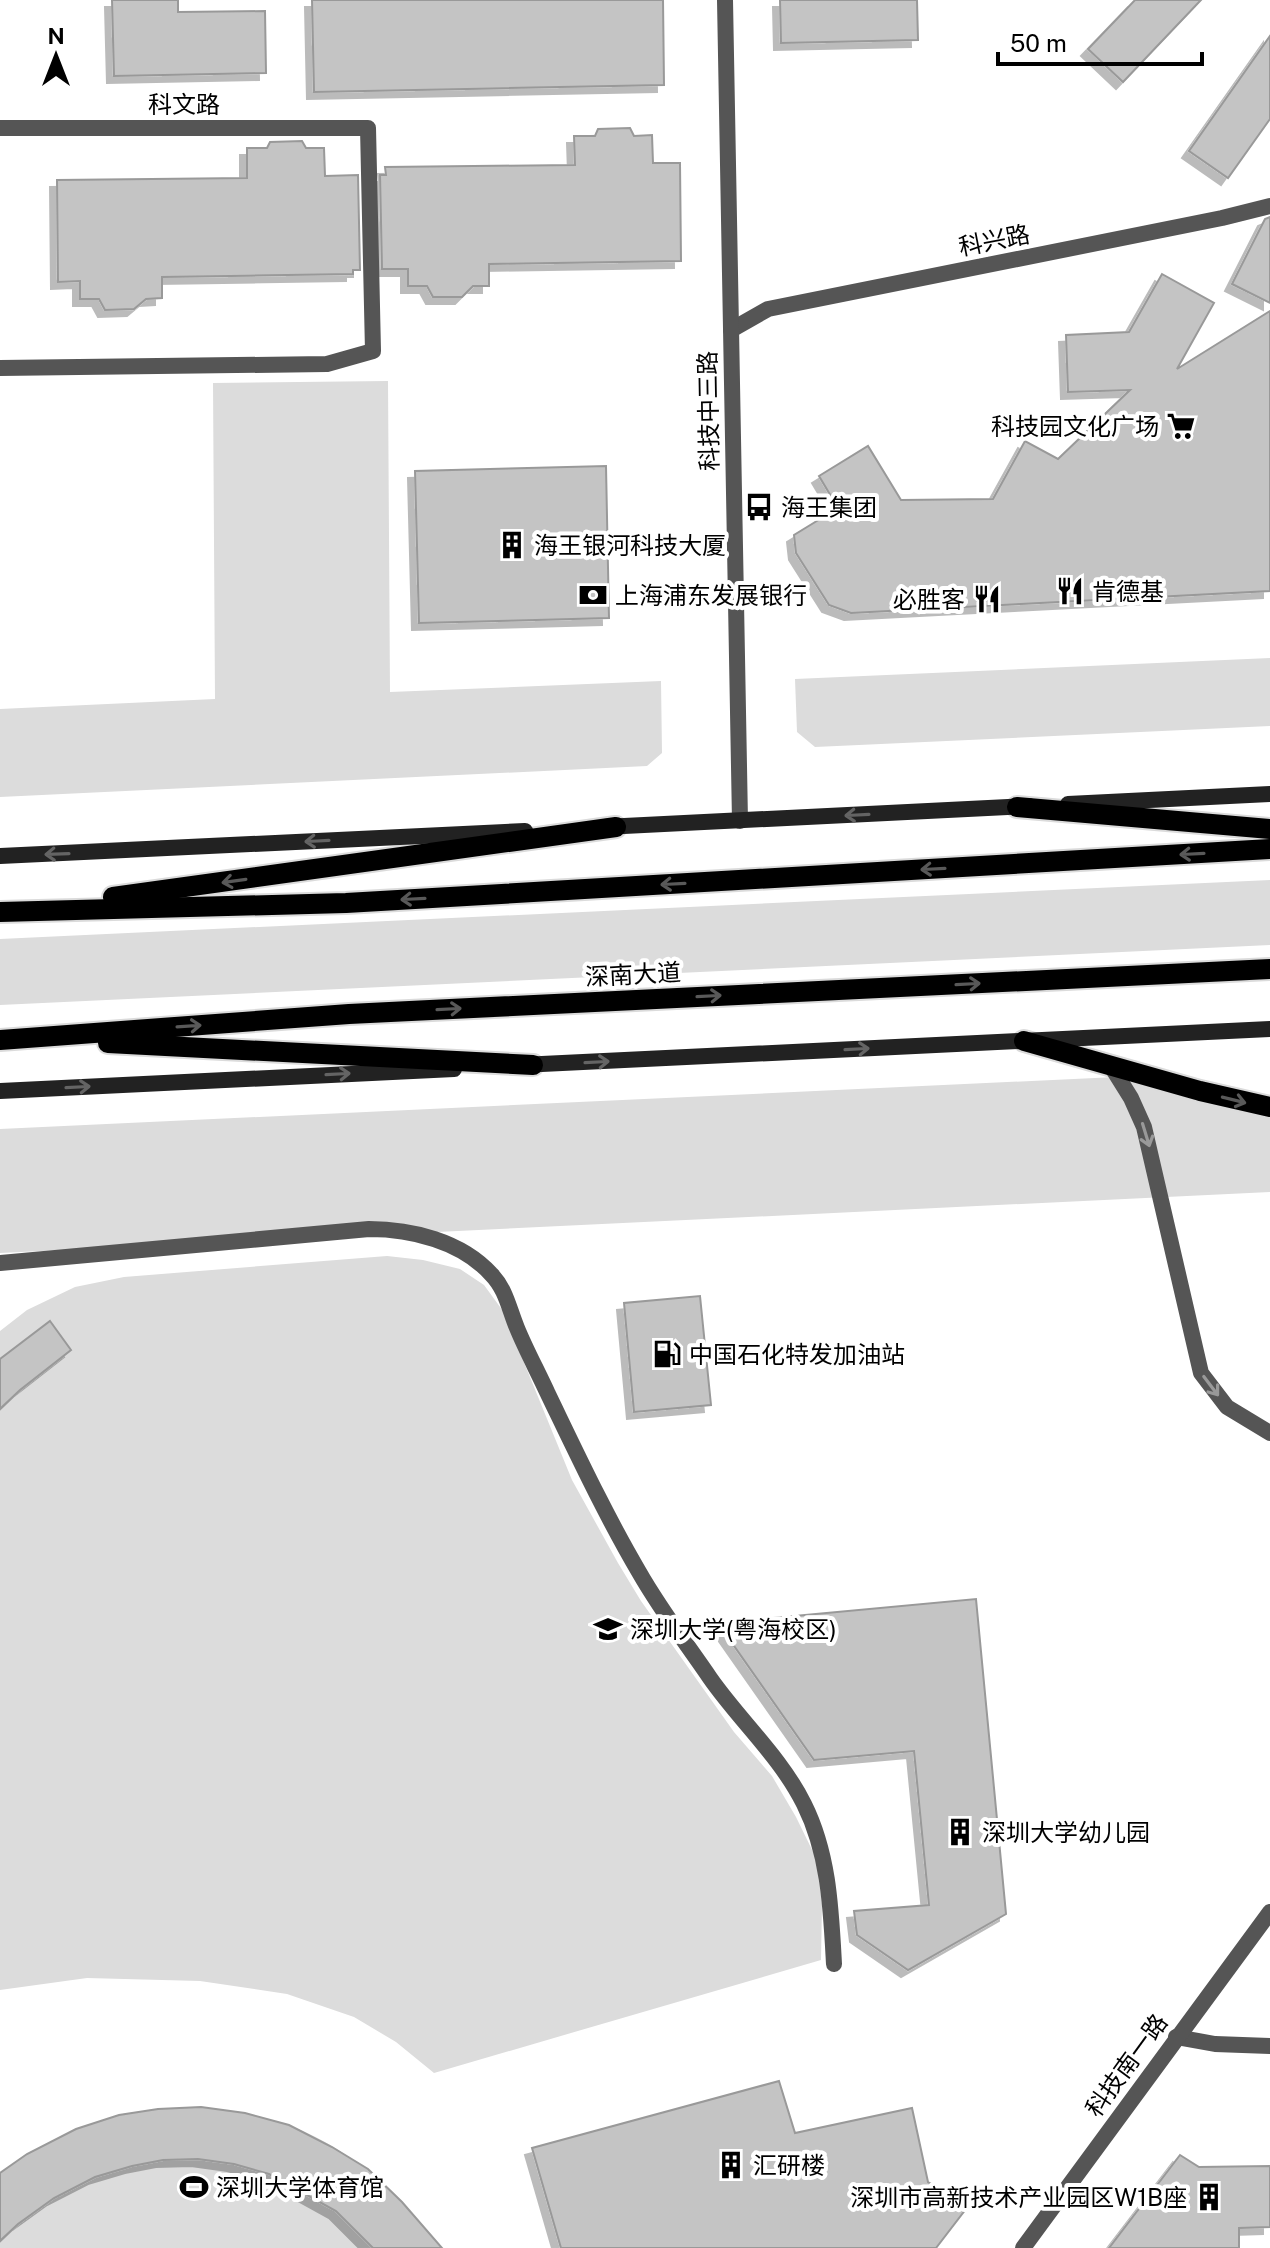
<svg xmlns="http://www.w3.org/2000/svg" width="1270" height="2248" font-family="'Public Sans','Noto Sans SC',sans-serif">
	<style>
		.green { fill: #dcdcdc }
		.building { fill: #c4c4c4; stroke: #999; stroke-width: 2; filter: url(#shadow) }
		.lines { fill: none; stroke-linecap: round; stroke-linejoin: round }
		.primary-casing { stroke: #dbdbdb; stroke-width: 24 }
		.minor { stroke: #555; stroke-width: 16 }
		.tertiary { stroke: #555; stroke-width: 16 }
		.secondary { stroke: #222; stroke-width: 16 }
		.primary { stroke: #000; stroke-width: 20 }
		.oneway { stroke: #646464 }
		.oneway2 { stroke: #595959 }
		.oneway3 { stroke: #999 }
		.labels { text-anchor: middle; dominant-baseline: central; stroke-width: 8; stroke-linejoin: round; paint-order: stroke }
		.street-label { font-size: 24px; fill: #000; stroke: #fff }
		.poi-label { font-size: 24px; fill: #000; stroke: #fff; text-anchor: start }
	</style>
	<defs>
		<filter id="shadow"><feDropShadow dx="-7" dy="7" stdDeviation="0" flood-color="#0004"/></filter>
	</defs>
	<rect width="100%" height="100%" fill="#fff"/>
	<g class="green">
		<path d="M 388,381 L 390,692 L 661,681 L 662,753 L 647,766 L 0,797 L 0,709 L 215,699 L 213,383 Z"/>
		<path d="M 1270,658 L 1270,726 L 815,747 L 797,732 L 795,679 Z"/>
		<path d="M 1270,880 L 1270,945 L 0,1005 L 0,939 Z"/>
		<path d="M 1116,1077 L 1270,1109 L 1270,1192 L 0,1253 L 0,1129 Z"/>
		<path d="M 387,1256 L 423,1260 L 460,1269 L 484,1285 L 503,1311 L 572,1480 L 618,1563 L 641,1601 L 734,1732 L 772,1776 L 796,1817 L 817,1860 L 822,1904 L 821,1960 L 434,2073 L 396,2042 L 354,2017 L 287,1994 L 200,1981 L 87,1978 L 0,1990 L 0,1331 L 27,1310 L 75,1287 L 124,1277 Z"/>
		<path d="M 201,2107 C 230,2113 264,2116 291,2126 C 357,2152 397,2195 442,2248 L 0,2248 L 0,2173 C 64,2127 123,2110 201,2107 Z"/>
	</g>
	<g class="building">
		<path d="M 112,0 L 178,0 L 178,12 L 265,11 L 266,73 L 114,76 Z"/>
		<path d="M 312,0 L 663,0 L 664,85 L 314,92 Z"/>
		<path d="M 780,0 L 917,0 L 918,40 L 781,43 Z"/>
		<path d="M 1135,0 L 1201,0 L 1123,82 L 1088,49 Z"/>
		<path d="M 1270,36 L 1270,119 L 1228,178 L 1189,151 Z"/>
		<path d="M 630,128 L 634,136 L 652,135 L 653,163 L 680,163 L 681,261 L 489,264 L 489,286 L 473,286 L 462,297 L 433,297 L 427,286 L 408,286 L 408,269 L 382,269 L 380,175 L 386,175 L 385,167 L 575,165 L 574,136 L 595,136 L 598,129 Z"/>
		<path d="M 302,141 L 306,148 L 324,148 L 325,176 L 358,175 L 360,270 L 353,270 L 353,274 L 162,277 L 162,298 L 146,299 L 134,309 L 105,310 L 99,299 L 80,299 L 80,281 L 58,282 L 57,180 L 247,178 L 247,148 L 267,148 L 270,142 Z"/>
		<path d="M 1270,217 L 1270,303 L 1232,284 L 1265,219 Z"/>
		<path d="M 1162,274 L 1214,303 L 1177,369 L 1270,311 L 1270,591 L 851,613 L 829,605 L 796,553 L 794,535 L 838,508 L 819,476 L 868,446 L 901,500 L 993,499 L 1025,441 L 1058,459 L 1130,390 L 1068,392 L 1066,335 L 1129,332 Z"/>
		<path d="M 606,466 L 609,618 L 419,623 L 415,471 Z"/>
		<path d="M 700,1296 L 711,1405 L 634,1412 L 624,1303 Z"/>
		<path d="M 50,1321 L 71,1350 L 20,1390 L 0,1409 L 0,1359 Z"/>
		<path d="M 976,1599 L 1006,1914 L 908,1970 L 857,1935 L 854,1911 L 929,1905 L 914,1751 L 814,1760 L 718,1623 Z"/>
		<path d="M 779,2081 L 795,2133 L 912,2108 L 928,2182 L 969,2205 L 936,2248 L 561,2248 L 532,2148 Z"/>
		<path d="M 201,2107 L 245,2113 L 289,2125 L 332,2147 L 368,2169 L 402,2202 L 442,2248 L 373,2248 L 336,2211 L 269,2174 L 234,2164 L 198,2159 L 163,2160 L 132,2166 L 95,2177 L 54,2198 L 18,2224 L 0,2241 L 0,2173 L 27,2154 L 76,2129 L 119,2115 L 158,2109 Z"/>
		<path d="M 1180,2155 L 1199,2167 L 1270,2166 L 1270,2227 L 1239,2228 L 1239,2248 L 1109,2248 Z"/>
	</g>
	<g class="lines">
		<defs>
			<g id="primary">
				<path d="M 1017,807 L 1270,829"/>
				<path d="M 113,897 L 616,827"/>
				<path d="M 0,912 L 346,903 L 1270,849"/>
				<path d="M 0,1040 L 349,1014 L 1270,969"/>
				<path d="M 1024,1041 L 1200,1091 L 1270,1107"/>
				<path d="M 108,1043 L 533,1065"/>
			</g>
		</defs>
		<use href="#primary" class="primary-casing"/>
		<g class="minor">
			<path d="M 0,128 L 368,128 L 373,351 L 327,364 L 0,368"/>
			<path d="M 731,330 L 768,309 L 1222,218 L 1270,206"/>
			<path d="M 0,1263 L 369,1229 C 411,1229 461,1241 491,1274 C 506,1289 509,1309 517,1328 C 526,1350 538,1372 548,1394 C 577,1454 605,1514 639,1572 C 660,1609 686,1643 710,1678 C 740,1721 780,1756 804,1804 C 829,1854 831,1909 834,1964"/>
		</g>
		<g class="tertiary">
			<path d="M 725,0 L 740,821"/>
			<path d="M 1111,1066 L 1131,1098 L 1144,1127 L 1201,1373 L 1227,1407 L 1270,1433"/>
			<path d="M 1176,2037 L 1215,2044 L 1270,2046"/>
			<path d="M 1023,2248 L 1270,1912"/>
		</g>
		<g class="secondary">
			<path d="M 1068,804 L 1270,794"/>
			<path d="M 604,827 L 1029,806"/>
			<path d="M 0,856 L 525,831"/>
			<path d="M 521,1065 L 1270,1029"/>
			<path d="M 0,1091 L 454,1069"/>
		</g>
		<use href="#primary" class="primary"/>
	</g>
	<defs><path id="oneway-shaft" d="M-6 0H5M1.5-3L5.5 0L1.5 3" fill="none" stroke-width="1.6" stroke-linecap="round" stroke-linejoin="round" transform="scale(2)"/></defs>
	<g class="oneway">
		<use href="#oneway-shaft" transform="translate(857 815) rotate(177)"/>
		<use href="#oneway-shaft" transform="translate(317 841) rotate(177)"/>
		<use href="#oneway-shaft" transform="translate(57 854) rotate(178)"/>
		<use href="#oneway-shaft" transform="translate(857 1049) rotate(-3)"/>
		<use href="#oneway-shaft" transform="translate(597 1062) rotate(-3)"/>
		<use href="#oneway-shaft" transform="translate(338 1074) rotate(-3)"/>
		<use href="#oneway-shaft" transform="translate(78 1087) rotate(-3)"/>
	</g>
	<g class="oneway2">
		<use href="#oneway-shaft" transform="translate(1192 854) rotate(177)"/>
		<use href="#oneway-shaft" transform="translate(933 869) rotate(177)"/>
		<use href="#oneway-shaft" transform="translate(234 881) rotate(172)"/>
		<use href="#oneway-shaft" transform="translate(673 884) rotate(177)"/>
		<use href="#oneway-shaft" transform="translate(413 899) rotate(177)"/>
		<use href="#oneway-shaft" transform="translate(968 984) rotate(-3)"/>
		<use href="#oneway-shaft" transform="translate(709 996) rotate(-3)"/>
		<use href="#oneway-shaft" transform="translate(449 1009) rotate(-3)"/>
		<use href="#oneway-shaft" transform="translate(189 1026) rotate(-4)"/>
		<use href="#oneway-shaft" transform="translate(1234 1100) rotate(14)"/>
	</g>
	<g class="oneway3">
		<use href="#oneway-shaft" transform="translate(1146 1135) rotate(73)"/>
		<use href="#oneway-shaft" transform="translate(1211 1386) rotate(53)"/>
	</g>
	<defs>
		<symbol id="supermarket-bare" viewBox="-9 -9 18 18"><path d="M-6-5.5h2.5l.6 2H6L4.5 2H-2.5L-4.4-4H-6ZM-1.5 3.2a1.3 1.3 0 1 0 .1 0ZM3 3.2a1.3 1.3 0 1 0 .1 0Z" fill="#000" stroke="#fff" stroke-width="2.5" paint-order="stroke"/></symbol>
		<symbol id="bus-bare" viewBox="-9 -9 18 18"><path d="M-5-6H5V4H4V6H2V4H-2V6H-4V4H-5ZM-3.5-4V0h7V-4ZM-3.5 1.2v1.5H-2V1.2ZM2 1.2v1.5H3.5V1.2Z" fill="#000" stroke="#fff" stroke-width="2.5" paint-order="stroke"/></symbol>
		<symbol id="building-bare" viewBox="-9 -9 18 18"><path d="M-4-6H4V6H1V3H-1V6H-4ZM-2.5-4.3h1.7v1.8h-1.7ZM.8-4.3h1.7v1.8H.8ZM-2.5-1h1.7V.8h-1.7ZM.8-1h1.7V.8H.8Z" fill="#000" stroke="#fff" stroke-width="2.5" paint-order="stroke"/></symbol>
		<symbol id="restaurant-bare" viewBox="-9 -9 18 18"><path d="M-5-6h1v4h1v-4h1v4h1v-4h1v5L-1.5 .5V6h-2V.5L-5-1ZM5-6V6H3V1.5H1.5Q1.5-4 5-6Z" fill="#000" stroke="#fff" stroke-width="2.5" paint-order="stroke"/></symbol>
		<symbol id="bank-bare" viewBox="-9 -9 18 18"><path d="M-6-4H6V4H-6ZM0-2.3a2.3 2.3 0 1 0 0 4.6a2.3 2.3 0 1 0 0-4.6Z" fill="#000" stroke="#fff" stroke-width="2.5" paint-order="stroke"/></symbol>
		<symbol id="fuel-bare" viewBox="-9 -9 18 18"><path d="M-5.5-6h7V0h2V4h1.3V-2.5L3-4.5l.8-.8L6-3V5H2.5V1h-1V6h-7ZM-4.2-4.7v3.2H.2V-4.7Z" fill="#000" stroke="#fff" stroke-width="2.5" paint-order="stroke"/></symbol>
		<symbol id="university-bare" viewBox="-9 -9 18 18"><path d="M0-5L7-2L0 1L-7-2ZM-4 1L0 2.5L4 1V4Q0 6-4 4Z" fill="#000" stroke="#fff" stroke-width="2.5" paint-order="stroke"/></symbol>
		<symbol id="stadium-bare" viewBox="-9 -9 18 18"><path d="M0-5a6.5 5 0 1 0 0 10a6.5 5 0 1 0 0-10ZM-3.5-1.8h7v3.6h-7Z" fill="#000" stroke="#fff" stroke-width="2.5" paint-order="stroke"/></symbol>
	</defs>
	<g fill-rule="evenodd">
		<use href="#supermarket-bare" x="1161" y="406" width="40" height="40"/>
		<use href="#bus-bare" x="739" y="487" width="40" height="40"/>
		<use href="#building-bare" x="492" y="525" width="40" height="40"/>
		<use href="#restaurant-bare" x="1050" y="571" width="40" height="40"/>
		<use href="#bank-bare" x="573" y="575" width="40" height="40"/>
		<use href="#restaurant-bare" x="967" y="579" width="40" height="40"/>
		<use href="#fuel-bare" x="647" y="1334" width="40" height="40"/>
		<use href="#university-bare" x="588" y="1609" width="40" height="40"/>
		<use href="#building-bare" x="940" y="1812" width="40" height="40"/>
		<use href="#building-bare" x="711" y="2145" width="40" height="40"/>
		<use href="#stadium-bare" x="174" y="2167" width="40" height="40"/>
		<use href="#building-bare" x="1189" y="2177" width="40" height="40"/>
	</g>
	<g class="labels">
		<g class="street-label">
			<text x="184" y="104">科文路</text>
			<text transform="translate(994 240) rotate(-11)">科兴路</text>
			<text transform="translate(708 411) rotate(-91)">科技中三路</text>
			<text transform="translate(633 974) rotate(-3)">深南大道</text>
			<text transform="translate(1126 2065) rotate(-54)">科技南一路</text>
		</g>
		<g class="poi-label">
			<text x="1159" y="426" text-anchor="end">科技园文化广场</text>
			<text x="781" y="507">海王集团</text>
			<text x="534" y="545">海王银河科技大厦</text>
			<text x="1092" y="591">肯德基</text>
			<text x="615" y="595">上海浦东发展银行</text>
			<text x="965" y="599" text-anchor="end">必胜客</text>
			<text x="689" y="1354">中国石化特发加油站</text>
			<text x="630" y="1629">深圳大学(粤海校区)</text>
			<text x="982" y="1832">深圳大学幼儿园</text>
			<text x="753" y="2165">汇研楼</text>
			<text x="216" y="2187">深圳大学体育馆</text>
			<text x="1187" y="2197" text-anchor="end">深圳市高新技术产业园区W1B座</text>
		</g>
	</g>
	<g transform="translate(56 56)" stroke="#ffffff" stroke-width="6" paint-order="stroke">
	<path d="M0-6L14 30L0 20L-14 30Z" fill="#000000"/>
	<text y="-12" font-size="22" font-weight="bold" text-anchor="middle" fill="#000000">N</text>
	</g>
	<path d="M998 52v12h204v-12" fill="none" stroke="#000000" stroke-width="4"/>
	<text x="1010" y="52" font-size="24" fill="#000000" stroke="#ffffff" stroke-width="6" paint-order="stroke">50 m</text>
</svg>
